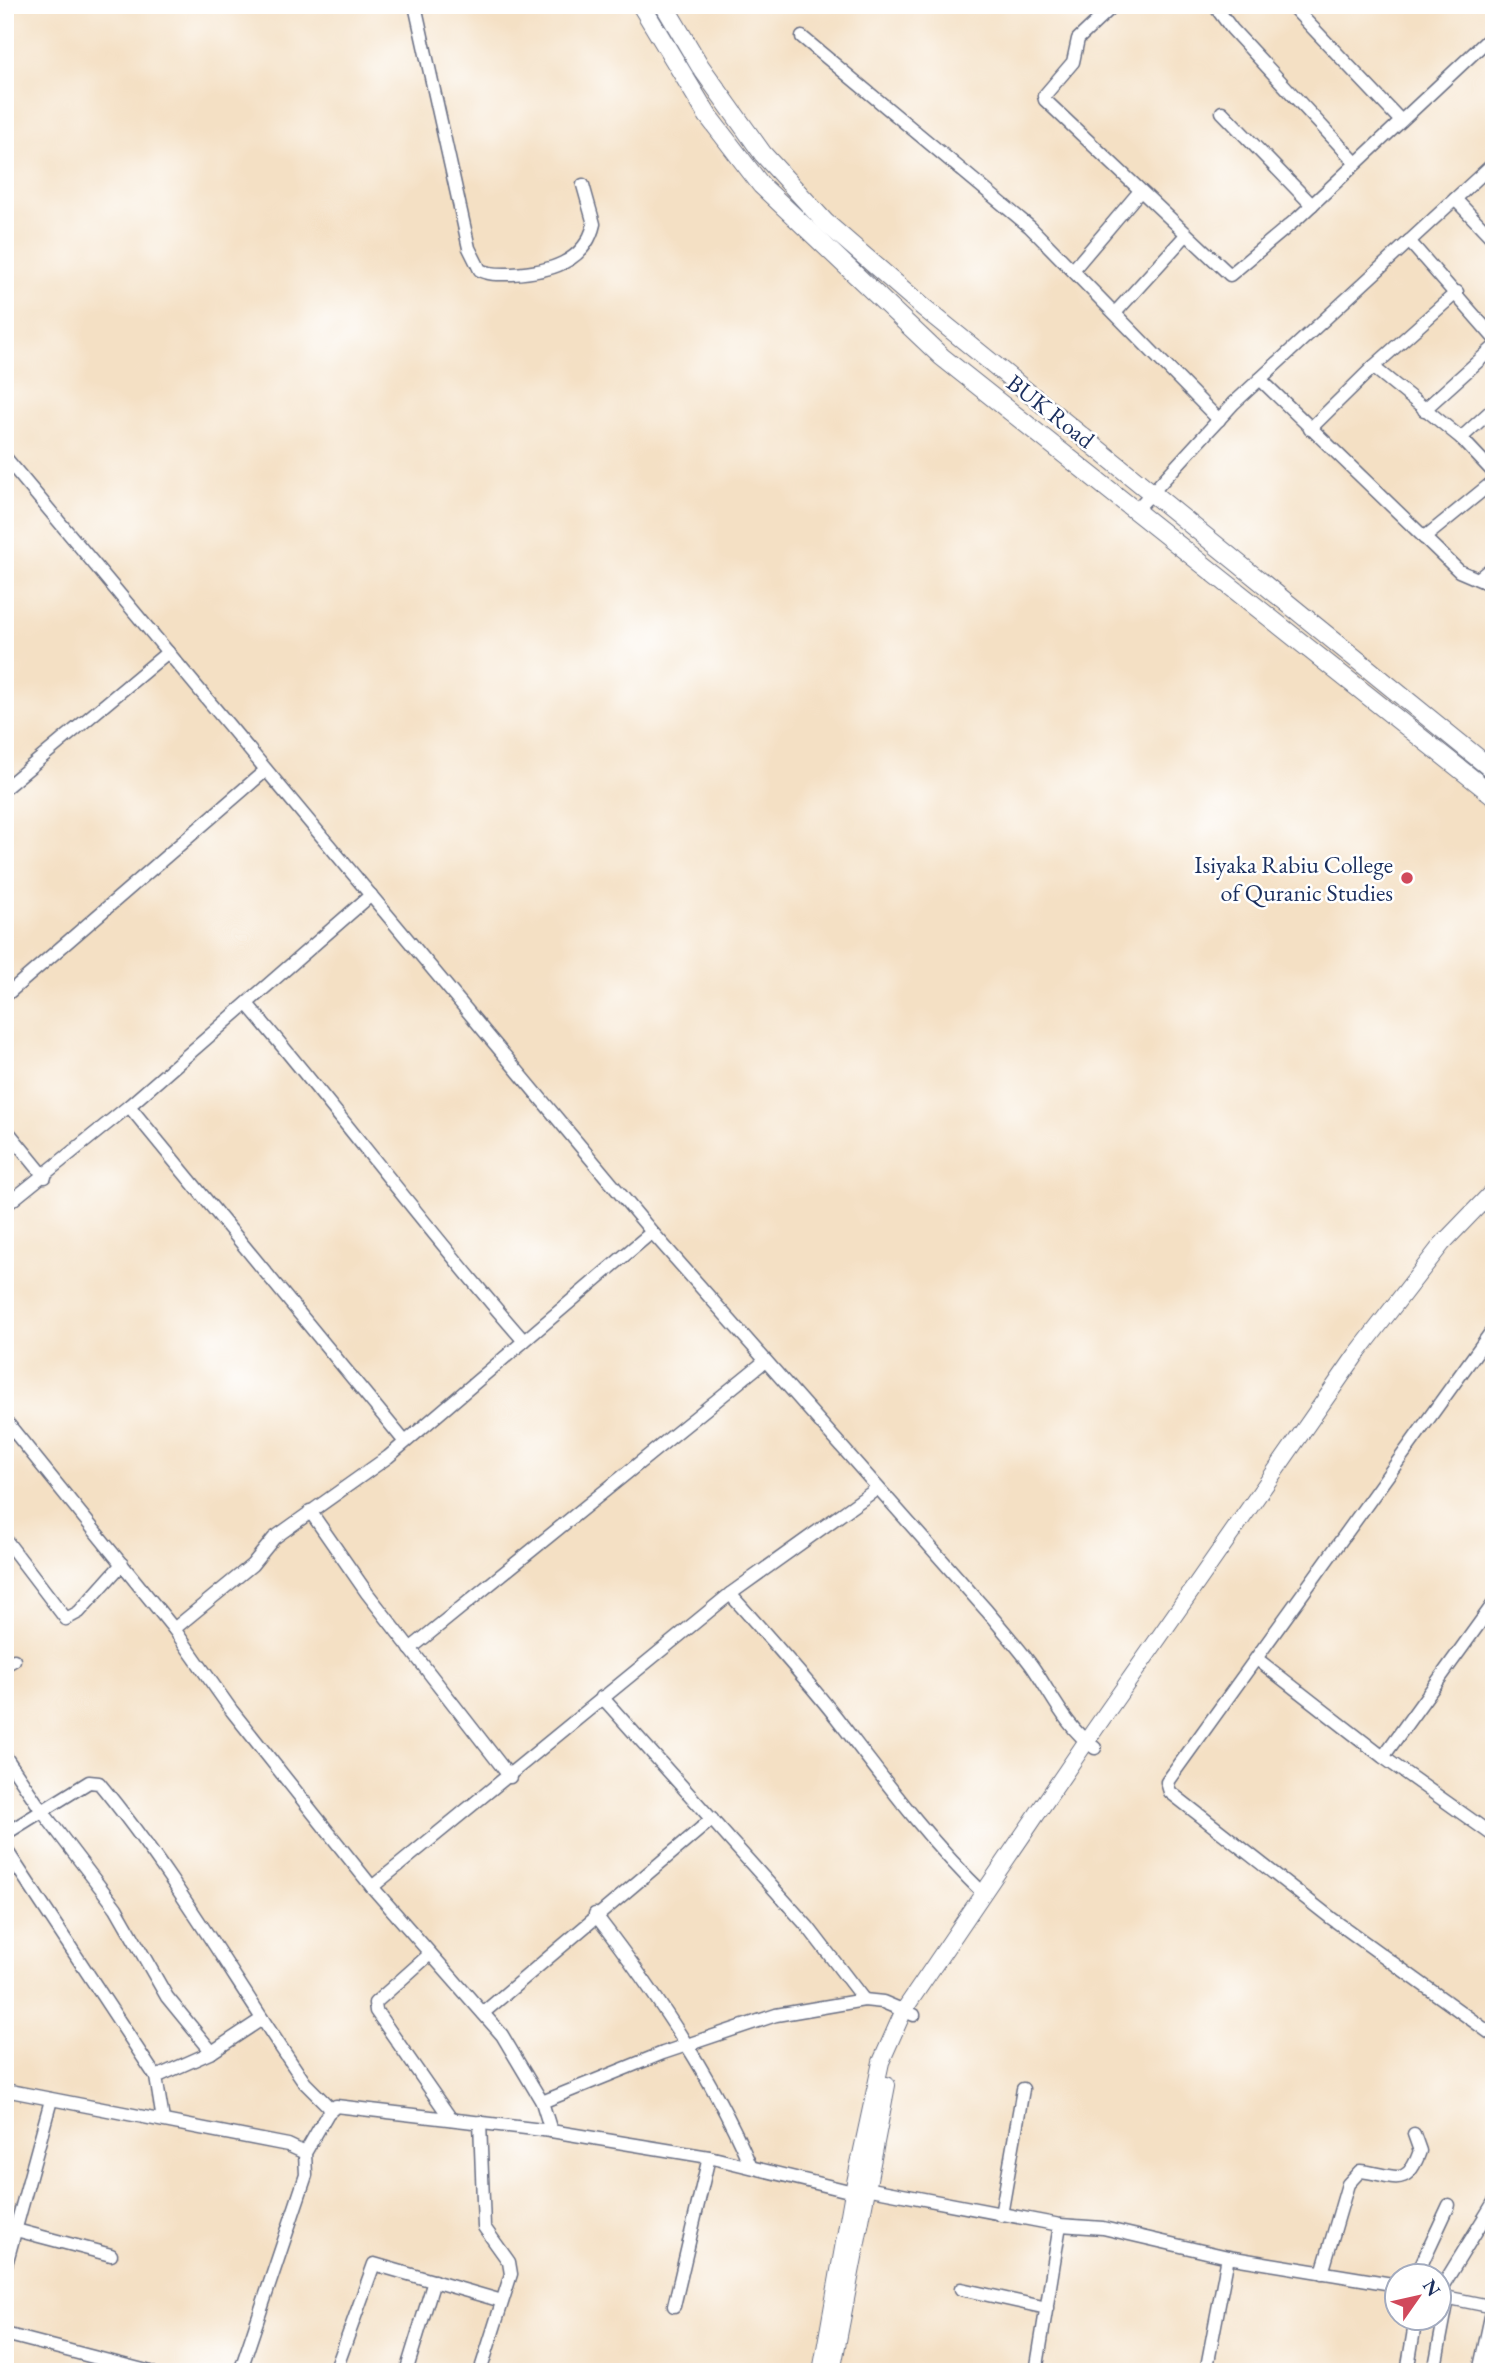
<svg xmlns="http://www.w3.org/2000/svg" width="1499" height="2377" font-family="'EB Garamond',serif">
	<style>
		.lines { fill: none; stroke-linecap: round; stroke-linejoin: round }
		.minor-casing { stroke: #676d82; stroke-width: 15 }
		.secondary-casing { stroke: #676d82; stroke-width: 18 }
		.primary-casing { stroke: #676d82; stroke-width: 20 }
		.minor { stroke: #fff; stroke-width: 12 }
		.secondary { stroke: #fff; stroke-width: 16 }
		.primary { stroke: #fff; stroke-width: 18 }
		.poi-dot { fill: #d1495b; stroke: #fff; stroke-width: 2.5 }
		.labels { text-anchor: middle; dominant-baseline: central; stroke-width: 5; stroke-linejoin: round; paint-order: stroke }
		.street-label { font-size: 24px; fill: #1b2f5e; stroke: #fff }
		.poi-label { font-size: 24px; fill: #1b2f5e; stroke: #fff; text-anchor: end }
	</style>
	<rect width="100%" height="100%" fill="#fff"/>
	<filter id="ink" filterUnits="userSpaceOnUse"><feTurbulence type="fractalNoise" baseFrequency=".0143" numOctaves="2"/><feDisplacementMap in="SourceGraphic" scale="14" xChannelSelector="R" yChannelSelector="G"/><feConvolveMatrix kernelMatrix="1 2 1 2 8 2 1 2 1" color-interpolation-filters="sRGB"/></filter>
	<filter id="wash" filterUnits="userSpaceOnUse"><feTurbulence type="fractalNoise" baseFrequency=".00686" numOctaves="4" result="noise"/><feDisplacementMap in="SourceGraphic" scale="28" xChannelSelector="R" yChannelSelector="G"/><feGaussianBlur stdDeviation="1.57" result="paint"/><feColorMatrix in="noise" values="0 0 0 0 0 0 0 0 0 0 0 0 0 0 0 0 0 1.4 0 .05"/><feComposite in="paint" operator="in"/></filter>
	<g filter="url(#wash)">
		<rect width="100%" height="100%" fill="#f4e0c4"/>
	</g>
	<g filter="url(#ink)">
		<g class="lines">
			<defs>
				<g id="minor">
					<path d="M 415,5 L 469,248 L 480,270 C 489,275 501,274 512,274 C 548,272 585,263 594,224 L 583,185"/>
					<path d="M 1114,5 L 1078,39 L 1073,62 L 1044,96 L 1045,100 L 1230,275 L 1298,218 L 1494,34"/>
					<path d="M 1214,5 L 1232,29 L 1356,163"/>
					<path d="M 1291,5 L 1401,121"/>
					<path d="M 802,37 L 1030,227 L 1219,420"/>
					<path d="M 1222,112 L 1312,205"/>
					<path d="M 1455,199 L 1494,240"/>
					<path d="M 1409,241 L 1494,338"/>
					<path d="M 1073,270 L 1140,191"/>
					<path d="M 1115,313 L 1186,235"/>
					<path d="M 1373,367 L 1461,438 L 1494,473"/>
					<path d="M 1260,379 L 1459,571 L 1494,586"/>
					<path d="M 1424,410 L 1494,347"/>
					<path d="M 1310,429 L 1373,367 L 1457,292"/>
					<path d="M 1461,438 L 1494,408"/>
					<path d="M 5,457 L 652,1232 L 987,1611 C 1002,1629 1018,1647 1032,1666 C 1051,1693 1066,1728 1095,1748"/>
					<path d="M 1136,510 L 1234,403 L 1494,163"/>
					<path d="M 1424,538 L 1494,481"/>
					<path d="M 1479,578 L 1494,566"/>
					<path d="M 5,788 L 168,652"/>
					<path d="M 5,996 L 266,770"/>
					<path d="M 247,1004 C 342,1115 428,1232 524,1341"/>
					<path d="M 129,1106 L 405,1442"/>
					<path d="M 5,1128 L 45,1177"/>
					<path d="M 5,1206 L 129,1106 L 371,895"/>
					<path d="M 1494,1328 L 1167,1782 L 1170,1792 L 1331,1918 L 1494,2036"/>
					<path d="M 5,1420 L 174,1629 L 232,1711 L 372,1887 L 502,2035 L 542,2102 L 551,2131"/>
					<path d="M 310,1511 L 367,1593 L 510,1777"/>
					<path d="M 5,1539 L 66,1619 L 79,1612 L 122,1564"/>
					<path d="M 730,1594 C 766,1634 802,1674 836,1717 C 883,1778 928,1840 984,1894"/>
					<path d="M 174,1629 L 252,1565 L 274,1538 L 388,1457 L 652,1232"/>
					<path d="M 410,1649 L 765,1361"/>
					<path d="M 1257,1659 L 1383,1757 L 1494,1836"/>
					<path d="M 5,1665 L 14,1660"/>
					<path d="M 602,1697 L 808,1927 L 864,2000"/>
					<path d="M 5,1756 L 42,1811 L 116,1908 L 167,1997 L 212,2052"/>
					<path d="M 1383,1757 L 1494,1603"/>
					<path d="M 5,1834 L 89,1782 L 99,1783 C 176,1876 236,1983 305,2083 L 331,2109"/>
					<path d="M 5,1848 L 156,2077 L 163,2120"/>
					<path d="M 372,1887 L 730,1594 L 878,1488"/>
					<path d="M 595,1914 C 652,1988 714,2079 750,2165"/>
					<path d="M 430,1954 L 375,2003 L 376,2011 L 451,2119"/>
					<path d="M 483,2013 L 712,1819"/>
					<path d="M 156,2077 L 212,2052 L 262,2019"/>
					<path d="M 5,2090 L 288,2145 L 305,2153"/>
					<path d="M 542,2102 L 663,2053 L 776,2015 L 864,2000 L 883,2002 L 914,2015"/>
					<path d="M 866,2188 L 1060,2225 L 1103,2228 L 1228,2257 L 1398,2285"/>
					<path d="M 1001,2215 L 1023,2089"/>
					<path d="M 16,2230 L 111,2255"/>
					<path d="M 5,2268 L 51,2100"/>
					<path d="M 1322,2273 L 1348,2184 L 1360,2171 C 1393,2174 1406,2191 1420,2151 L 1414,2134"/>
					<path d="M 1416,2276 L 1449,2205"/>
					<path d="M 961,2289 L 1047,2308"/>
					<path d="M 1440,2290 L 1494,2202"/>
					<path d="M 1440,2296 L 1494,2307"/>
					<path d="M 674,2306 L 709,2157"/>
					<path d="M 5,2334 L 151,2372"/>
					<path d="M 240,2372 L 306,2175 L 305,2153 L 328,2113 L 336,2106 L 551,2131 L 709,2157 L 853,2192"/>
					<path d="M 335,2372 L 374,2264 L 502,2301"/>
					<path d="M 406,2372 L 434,2281"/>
					<path d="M 480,2372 L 511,2274 L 509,2262 L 484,2227 L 480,2122"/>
					<path d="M 1036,2372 L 1060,2225"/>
					<path d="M 1206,2372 L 1228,2257"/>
					<path d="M 1407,2372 L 1416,2318"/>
					<path d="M 1434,2372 L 1448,2298"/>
					<path d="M 1479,2372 L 1493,2307"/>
				</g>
				<g id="secondary">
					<path d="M 821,2372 L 853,2192 L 881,2062 L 904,2010 L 1086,1742 L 1356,1355 L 1442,1244 L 1494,1190"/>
					<path d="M 832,2372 L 887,2085"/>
				</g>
				<g id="primary">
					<path d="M 641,5 L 708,116 L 761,185 L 942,357 L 1494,796"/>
					<path d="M 664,5 L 700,66 L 763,154 L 825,222 L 923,307 L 1494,771"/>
				</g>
			</defs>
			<use href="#minor" class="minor-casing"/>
			<use href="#secondary" class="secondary-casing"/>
			<use href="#primary" class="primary-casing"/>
			<use href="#minor" class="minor"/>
			<use href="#secondary" class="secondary"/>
			<use href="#primary" class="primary"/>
		</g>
	</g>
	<circle class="poi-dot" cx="1407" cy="878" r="7"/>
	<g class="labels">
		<g class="street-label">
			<text transform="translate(1051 411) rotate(38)">BUK Road</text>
		</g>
		<g class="poi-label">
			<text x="1393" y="864">Isiyaka Rabiu College<tspan x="1393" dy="28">of Quranic Studies</tspan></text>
		</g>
	</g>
	<rect width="1499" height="2377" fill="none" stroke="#fff" stroke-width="28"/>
	<g transform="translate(1418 2297) rotate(56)"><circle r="33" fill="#ffffff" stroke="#a4acbf" stroke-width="2"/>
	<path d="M0-5L12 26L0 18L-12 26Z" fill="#d1495b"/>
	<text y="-10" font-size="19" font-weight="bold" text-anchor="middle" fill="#1b2f5e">N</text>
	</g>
</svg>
